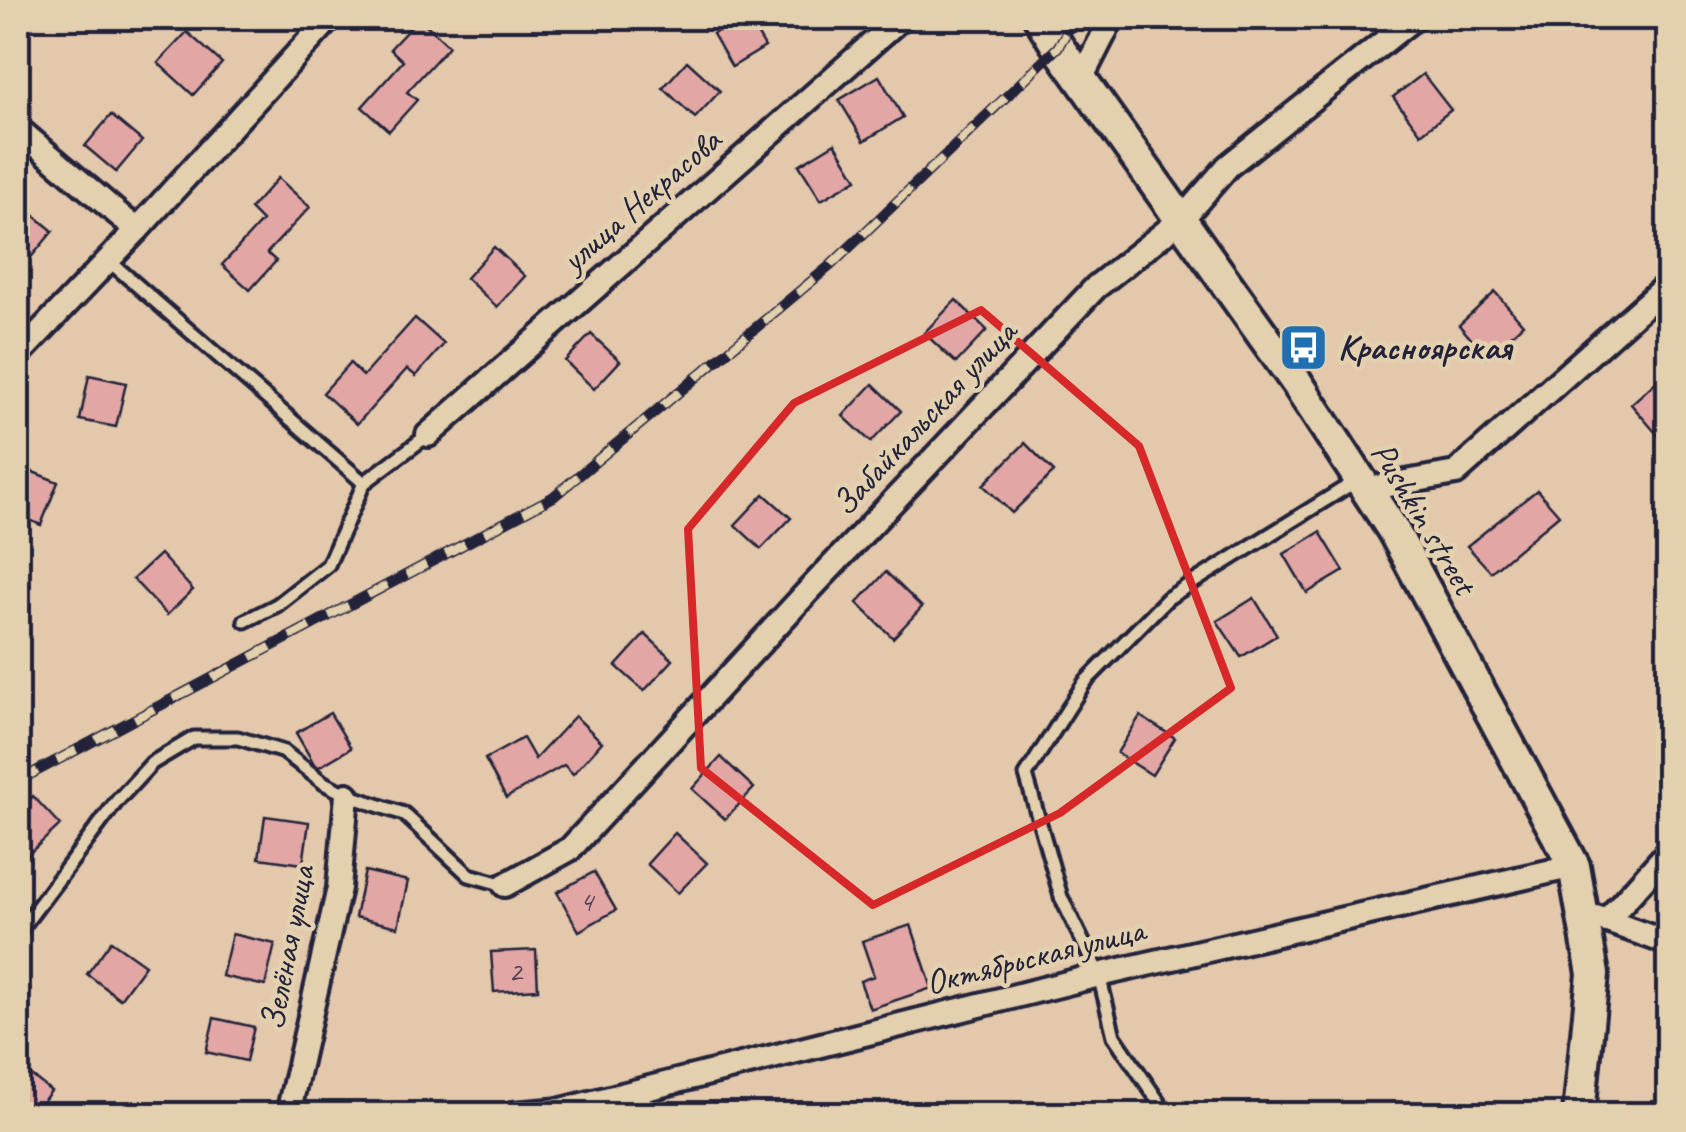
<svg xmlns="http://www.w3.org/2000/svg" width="1686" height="1132" font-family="Caveat,sans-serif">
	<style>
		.building { fill: #e2a7a5; stroke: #22223b; stroke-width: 2.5 }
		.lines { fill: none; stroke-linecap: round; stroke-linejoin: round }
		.service-casing { stroke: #22223b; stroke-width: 19 }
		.minor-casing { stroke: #22223b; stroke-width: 30 }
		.tertiary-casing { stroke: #22223b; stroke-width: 38 }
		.service { stroke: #e3d0ae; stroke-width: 11 }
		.minor { stroke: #e3d0ae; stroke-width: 22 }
		.tertiary { stroke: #e3d0ae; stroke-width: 30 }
		.rail-casing { stroke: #22223b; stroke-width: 11 }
		.rail { stroke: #e3d0ae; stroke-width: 8; stroke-dasharray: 22; stroke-linecap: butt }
		.marked { fill: none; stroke: #d62828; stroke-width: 8; stroke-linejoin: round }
		.labels { text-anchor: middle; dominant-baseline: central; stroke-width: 9; stroke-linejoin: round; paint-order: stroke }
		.number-label { font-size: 30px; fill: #524356 }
		.street-label { font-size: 35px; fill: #22223b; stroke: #e3d0ae }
		.poi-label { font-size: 35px; font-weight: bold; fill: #22223b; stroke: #e3d0ae; text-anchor: start }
	</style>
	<rect width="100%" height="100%" fill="#e3c8ac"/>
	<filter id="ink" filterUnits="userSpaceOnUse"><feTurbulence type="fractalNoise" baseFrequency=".01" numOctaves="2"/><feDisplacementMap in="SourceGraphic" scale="20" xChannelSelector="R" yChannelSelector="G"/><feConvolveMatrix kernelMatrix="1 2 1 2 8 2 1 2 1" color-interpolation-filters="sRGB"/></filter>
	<g filter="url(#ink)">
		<g class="building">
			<path d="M 419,18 L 449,46 L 407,92 L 417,100 L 389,131 L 362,107 L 403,61 L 390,49 Z"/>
			<path d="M 740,18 L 748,18 L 765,47 L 732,67 L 713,34 Z"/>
			<path d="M 187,32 L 222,63 L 193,95 L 158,63 Z"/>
			<path d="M 687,61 L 720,91 L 695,118 L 663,88 Z"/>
			<path d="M 1423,74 L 1451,110 L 1421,134 L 1393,97 Z"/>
			<path d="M 879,76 L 903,117 L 864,141 L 839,100 Z"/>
			<path d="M 111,115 L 142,141 L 116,172 L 85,146 Z"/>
			<path d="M 835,143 L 857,179 L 821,200 L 799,165 Z"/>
			<path d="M 278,178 L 310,207 L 267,253 L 276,261 L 250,290 L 222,265 L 262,221 L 250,209 Z"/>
			<path d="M 18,202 L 53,231 L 18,273 Z"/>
			<path d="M 494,247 L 525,276 L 497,307 L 466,278 Z"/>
			<path d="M 1495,292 L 1523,324 L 1487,357 L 1459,325 Z"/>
			<path d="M 956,300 L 987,330 L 956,363 L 924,333 Z"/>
			<path d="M 415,318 L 444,344 L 416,376 L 407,369 L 357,424 L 323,393 L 350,363 L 363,376 Z"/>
			<path d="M 591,334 L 620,361 L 594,389 L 565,361 Z"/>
			<path d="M 1668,371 L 1668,447 L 1631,404 Z"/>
			<path d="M 89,375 L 126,383 L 116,427 L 80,420 Z"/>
			<path d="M 873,384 L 901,411 L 871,442 L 843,416 Z"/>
			<path d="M 1025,443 L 1054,472 L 1012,513 L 983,485 Z"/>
			<path d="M 18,466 L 58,482 L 41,525 L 18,515 Z"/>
			<path d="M 1537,490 L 1559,515 L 1491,572 L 1467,546 Z"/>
			<path d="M 764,494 L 791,518 L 761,549 L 735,525 Z"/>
			<path d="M 1320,532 L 1344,571 L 1307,593 L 1284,554 Z"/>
			<path d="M 160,554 L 193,590 L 167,615 L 133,579 Z"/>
			<path d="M 886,572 L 922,607 L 893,638 L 857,603 Z"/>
			<path d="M 1254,598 L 1277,635 L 1241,657 L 1217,621 Z"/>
			<path d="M 645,634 L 673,660 L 644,691 L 616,666 Z"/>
			<path d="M 330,713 L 351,748 L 319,767 L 314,764 L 296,733 Z"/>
			<path d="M 575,716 L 602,742 L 573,774 L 564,765 L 506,798 L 485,759 L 523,738 L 535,759 Z"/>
			<path d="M 1140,716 L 1175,738 L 1152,775 L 1117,753 Z"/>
			<path d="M 721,757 L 754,788 L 725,819 L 692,789 Z"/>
			<path d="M 33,796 L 60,825 L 18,864 L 18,811 Z"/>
			<path d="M 265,816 L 309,822 L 303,864 L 259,858 Z"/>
			<path d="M 675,833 L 707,863 L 678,893 L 647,864 Z"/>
			<path d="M 365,871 L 408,881 L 398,927 L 355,917 Z"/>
			<path d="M 594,872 L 616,910 L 579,931 L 557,892 Z"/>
			<path d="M 911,925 L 932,988 L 870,1009 L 860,981 L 874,976 L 862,941 Z"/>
			<path d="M 232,934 L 275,944 L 265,986 L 222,976 Z"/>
			<path d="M 111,941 L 145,965 L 120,999 L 87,974 Z"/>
			<path d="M 536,950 L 538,989 L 494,992 L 491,952 Z"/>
			<path d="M 214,1018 L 254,1027 L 246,1061 L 206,1052 Z"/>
			<path d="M 18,1065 L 51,1091 L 33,1114 L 18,1114 Z"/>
		</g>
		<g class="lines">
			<defs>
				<g id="service">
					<path d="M 108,260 L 364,483"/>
					<path d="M 245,621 L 277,605 L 328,565 L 364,483 L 428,435"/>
					<path d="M 18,933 L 117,801 L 152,763 L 194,738 L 238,738 L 284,752 L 324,783 L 347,795 L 404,814 L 469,875 L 505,885"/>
					<path d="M 1167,1114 L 1114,1036 L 1099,975 L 1061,897 L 1026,775 L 1085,682 L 1168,598 L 1356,481"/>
				</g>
				<g id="minor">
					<path d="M 1081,79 L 1112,18"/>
					<path d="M 18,129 L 137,230"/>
					<path d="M 18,355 L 137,230 L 330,18"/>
					<path d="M 428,435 L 901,18"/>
					<path d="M 1367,489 L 1456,473 L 1668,284"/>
					<path d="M 505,885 L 570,849 L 812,587 L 1096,287 L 1182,219 L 1228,166 L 1414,18"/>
					<path d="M 1596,917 L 1668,943"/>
					<path d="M 1606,921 L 1668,852"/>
					<path d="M 288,1114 L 339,888 L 347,795"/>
					<path d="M 513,1114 L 562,1110 L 1099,975 L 1574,866"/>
				</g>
				<path id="tertiary" d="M 1040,18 L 1058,47 L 1297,383 L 1393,530 L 1574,866 L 1593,974 L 1579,1114"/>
			</defs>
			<use href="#service" class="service-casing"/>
			<use href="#minor" class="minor-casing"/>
			<use href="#tertiary" class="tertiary-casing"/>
			<use href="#service" class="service"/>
			<use href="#minor" class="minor"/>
			<use href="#tertiary" class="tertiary"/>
			<defs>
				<path id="rail" d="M 18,781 L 553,497 L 831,265 L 1058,47 L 1075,18"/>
			</defs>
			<use href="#rail" class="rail-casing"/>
			<use href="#rail" class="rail"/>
		</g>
	</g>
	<path class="marked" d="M 981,310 L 1139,446 L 1231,688 L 1060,813 L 873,905 L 701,768 L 688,529 L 794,403 Z"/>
	<defs>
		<symbol id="bus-square" viewBox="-11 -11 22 22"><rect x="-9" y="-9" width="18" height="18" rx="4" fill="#1f6fb2" stroke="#e3d0ae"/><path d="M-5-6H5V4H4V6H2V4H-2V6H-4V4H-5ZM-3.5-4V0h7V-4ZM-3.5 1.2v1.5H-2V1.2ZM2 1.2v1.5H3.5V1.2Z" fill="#fff"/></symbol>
	</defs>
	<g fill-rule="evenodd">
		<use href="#bus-square" x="1276" y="320" width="55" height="55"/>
	</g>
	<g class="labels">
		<g class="number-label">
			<text x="586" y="901">4</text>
			<text x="515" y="971">2</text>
		</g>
		<g class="street-label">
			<text transform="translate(641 200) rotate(-41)">улица Некрасова</text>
			<text transform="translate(924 418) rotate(-47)">Забайкальская улица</text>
			<text transform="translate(1424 518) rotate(59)">Pushkin street</text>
			<text transform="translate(287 948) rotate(-79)">Зелёная улица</text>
			<text transform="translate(1035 956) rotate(-14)">Октябрьская улица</text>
		</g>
		<g class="poi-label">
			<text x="1338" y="347">Красноярская</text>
		</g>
	</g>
	<rect width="1686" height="1132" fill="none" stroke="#e3d0ae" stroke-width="60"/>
	<rect x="30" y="30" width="1626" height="1072" fill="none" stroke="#22223b" stroke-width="4" filter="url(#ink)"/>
</svg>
